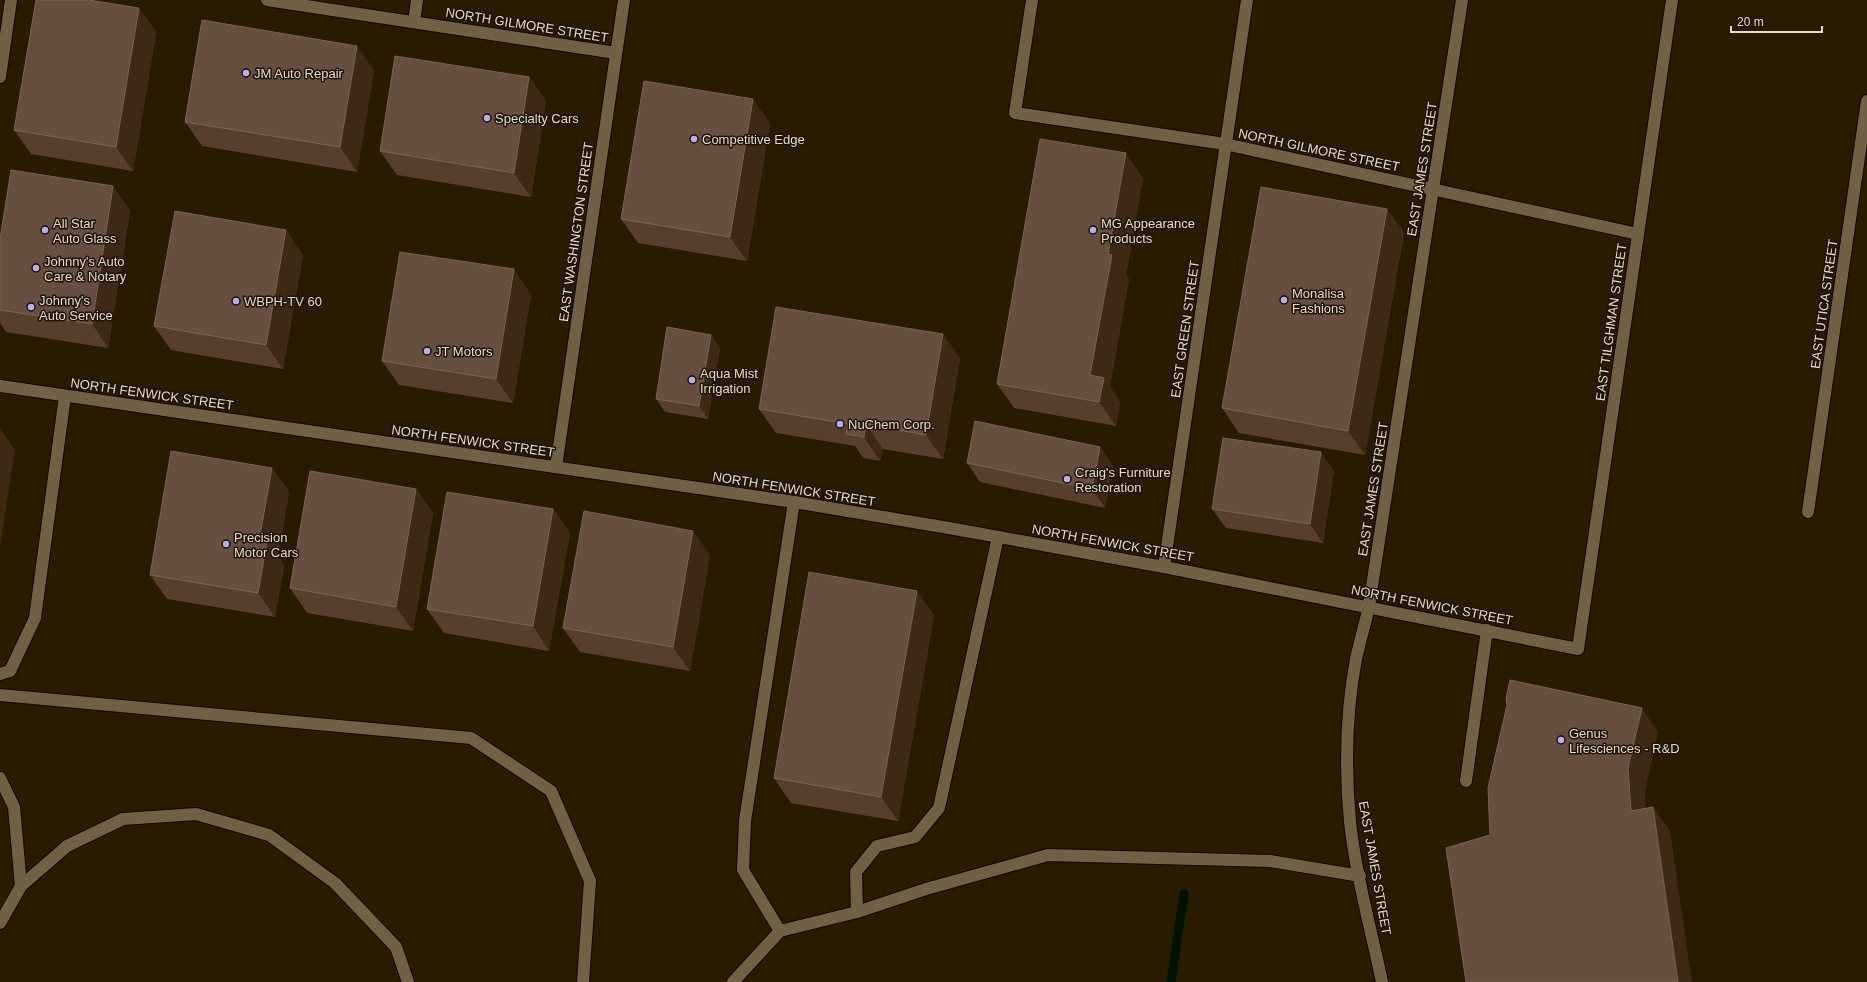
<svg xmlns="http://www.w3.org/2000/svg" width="1867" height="982" font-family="Helvetica,sans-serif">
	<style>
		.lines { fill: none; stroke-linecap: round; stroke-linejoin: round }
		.stream { stroke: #001303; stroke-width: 9 }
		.minor-casing { stroke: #100500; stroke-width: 14 }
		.minor { stroke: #706144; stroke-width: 12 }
		.wall { fill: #573e2d }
		.shaded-wall { fill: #3e2914 }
		.building { fill: #664f3e; stroke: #796554 }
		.poi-dot { fill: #b2adf9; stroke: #1e1200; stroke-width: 1.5 }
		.labels { text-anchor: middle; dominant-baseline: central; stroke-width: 3; stroke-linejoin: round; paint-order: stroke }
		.street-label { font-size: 13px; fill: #e3dbcb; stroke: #1e1200 }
		.poi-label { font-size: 13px; fill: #e3dbcb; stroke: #1e1200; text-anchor: start }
	</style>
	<rect width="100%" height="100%" fill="#281b00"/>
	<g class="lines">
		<path class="stream" d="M 1171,982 L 1184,894"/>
		<defs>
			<g id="minor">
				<path d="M 267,0 L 616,53"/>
				<path d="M 1032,0 L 1015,113 L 1225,144 L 1638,234"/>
				<path d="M 414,22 L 417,0"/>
				<path d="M 0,77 L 11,0"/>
				<path d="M 0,386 L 794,502 L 949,528 L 1164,567 L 1578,649 L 1672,0"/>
				<path d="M 556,467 L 624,0"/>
				<path d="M 1808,512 L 1867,101"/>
				<path d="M 1164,567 L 1247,0"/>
				<path d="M 0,674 L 10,671 L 35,618 L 65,396"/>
				<path d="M 0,695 L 471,738 L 551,791 L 590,881 L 583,982"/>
				<path d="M 0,778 L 14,807 L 21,886"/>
				<path d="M 1466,781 L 1487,630"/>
				<path d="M 857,912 L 856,872 L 877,846 L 915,837 L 939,808 L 998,537"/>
				<path d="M 0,923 L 21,886 L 67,846 L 123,819 L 196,814 L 269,835 L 335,883 L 396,947 L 408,982"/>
				<path d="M 780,931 L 743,870 L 745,821 L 794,502"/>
				<path d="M 733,982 L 780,931 L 857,912 L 926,889 L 1048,855 L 1270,861 L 1360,876"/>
				<path d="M 1382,982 C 1371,929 1356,876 1350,822 C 1345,768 1346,712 1356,659 C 1360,641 1365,624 1369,606 L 1462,0"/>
			</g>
		</defs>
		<use href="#minor" class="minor-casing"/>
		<use href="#minor" class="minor"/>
	</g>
	<g class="wall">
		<path d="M 139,8 L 156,32 L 133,171 L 31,154 L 14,130 Z"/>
		<path d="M 374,70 L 357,172 L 202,146 L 185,122 Z"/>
		<path d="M 529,77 L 546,101 L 531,197 L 397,175 L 380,151 Z"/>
		<path d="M 770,123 L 747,261 L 638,243 L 621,219 Z"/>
		<path d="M 1143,178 L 1126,275 L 1129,279 L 1110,386 L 1120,402 L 1116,426 L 1014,408 L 997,384 Z"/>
		<path d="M 113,186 L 130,211 L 108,348 L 6,332 L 0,323 L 0,310 Z"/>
		<path d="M 1387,209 L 1404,233 L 1365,455 L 1239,433 L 1222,408 Z"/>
		<path d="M 303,255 L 283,369 L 171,350 L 154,326 Z"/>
		<path d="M 531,294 L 513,403 L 399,385 L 382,361 Z"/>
		<path d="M 711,335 L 720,348 L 708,419 L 665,412 L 656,399 Z"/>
		<path d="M 960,358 L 943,459 L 883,449 L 880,461 L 863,458 L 855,446 L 776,433 L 759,409 Z"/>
		<path d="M 1100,447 L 1113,466 L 1105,508 L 980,482 L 967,463 Z"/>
		<path d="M 272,468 L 289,492 L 278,557 L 284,566 L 275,617 L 167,599 L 150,575 Z"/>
		<path d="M 1334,471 L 1323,543 L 1226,528 L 1212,509 Z"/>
		<path d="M 416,489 L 433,513 L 413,631 L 307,613 L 290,588 Z"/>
		<path d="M 553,509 L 570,533 L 549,651 L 444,633 L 427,609 Z"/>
		<path d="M 710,555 L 690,671 L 580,652 L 563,628 Z"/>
		<path d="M 934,615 L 898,821 L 791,803 L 774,778 Z"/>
	</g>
	<g class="shaded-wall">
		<path d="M 139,8 L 156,32 L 133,171 L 116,147 Z"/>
		<path d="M 357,46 L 374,70 L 357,172 L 340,147 Z"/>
		<path d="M 529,77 L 546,101 L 531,197 L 514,173 Z"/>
		<path d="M 753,99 L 770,123 L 747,261 L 730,237 Z"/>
		<path d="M 1126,153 L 1143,178 L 1126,275 L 1129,279 L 1110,386 L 1120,402 L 1116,426 L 1099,402 L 1090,375 L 1108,254 Z"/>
		<path d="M 113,186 L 130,211 L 108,348 L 92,324 Z"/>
		<path d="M 1387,209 L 1404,233 L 1365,455 L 1348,431 Z"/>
		<path d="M 286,230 L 303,255 L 283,369 L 266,345 Z"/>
		<path d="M 514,269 L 531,294 L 513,403 L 496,379 Z"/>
		<path d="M 943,334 L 960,358 L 943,459 L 926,435 Z"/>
		<path d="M 711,335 L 720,348 L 708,419 L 699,406 Z"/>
		<path d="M 866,424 L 883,449 L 880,461 L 864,437 Z"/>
		<path d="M 0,428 L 15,450 L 0,547 Z"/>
		<path d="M 1100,447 L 1113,466 L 1105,508 L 1092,489 Z"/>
		<path d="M 1321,452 L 1334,471 L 1323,543 L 1310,524 Z"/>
		<path d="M 272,468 L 289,492 L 278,557 L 284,566 L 275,617 L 258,593 L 259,541 Z"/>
		<path d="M 416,489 L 433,513 L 413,631 L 396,607 Z"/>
		<path d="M 553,509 L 570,533 L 549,651 L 533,626 Z"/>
		<path d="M 693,531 L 710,555 L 690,671 L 673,647 Z"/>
		<path d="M 917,591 L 934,615 L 898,821 L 881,797 Z"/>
		<path d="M 1642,708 L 1658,732 L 1645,792 L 1648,835 L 1631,811 L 1628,768 Z"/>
		<path d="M 1653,807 L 1670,831 L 1692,982 L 1678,982 Z"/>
	</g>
	<g class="building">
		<path d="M 36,0 L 89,0 L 139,8 L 116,147 L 14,130 Z"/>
		<path d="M 202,20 L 357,46 L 340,147 L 185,122 Z"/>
		<path d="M 395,56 L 529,77 L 514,173 L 380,151 Z"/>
		<path d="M 644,81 L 753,99 L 730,237 L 621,219 Z"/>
		<path d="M 1040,139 L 1126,153 L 1108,254 L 1112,255 L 1090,375 L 1104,378 L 1099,402 L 997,384 Z"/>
		<path d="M 11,170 L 113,186 L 92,324 L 0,310 L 0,239 Z"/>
		<path d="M 1261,187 L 1387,209 L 1348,431 L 1222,408 Z"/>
		<path d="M 175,211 L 286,230 L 266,345 L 154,326 Z"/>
		<path d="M 400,252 L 514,269 L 496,379 L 382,361 Z"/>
		<path d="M 776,307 L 943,334 L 926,435 L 866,424 L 864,437 L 846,434 L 848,424 L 759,409 Z"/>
		<path d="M 667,327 L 711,335 L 699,406 L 656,399 Z"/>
		<path d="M 975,421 L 1100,447 L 1092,489 L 967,463 Z"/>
		<path d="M 1223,438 L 1321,452 L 1310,524 L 1212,509 Z"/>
		<path d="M 171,451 L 272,468 L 259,541 L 267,542 L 258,593 L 150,575 Z"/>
		<path d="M 310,471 L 416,489 L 396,607 L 290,588 Z"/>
		<path d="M 447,492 L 553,509 L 533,626 L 427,609 Z"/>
		<path d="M 584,511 L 693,531 L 673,647 L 563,628 Z"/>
		<path d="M 809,572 L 917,591 L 881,797 L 774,778 Z"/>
		<path d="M 1510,680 L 1642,708 L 1628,768 L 1631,811 L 1653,807 L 1678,982 L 1466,982 L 1446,848 L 1490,835 L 1488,788 L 1507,705 L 1506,699 Z"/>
	</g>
	<g class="poi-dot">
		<circle cx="246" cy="73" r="4"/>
		<circle cx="487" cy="118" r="4"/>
		<circle cx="694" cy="139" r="4"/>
		<circle cx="45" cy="230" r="4"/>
		<circle cx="1093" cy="230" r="4"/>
		<circle cx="36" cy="268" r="4"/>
		<circle cx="1284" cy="300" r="4"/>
		<circle cx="236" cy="301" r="4"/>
		<circle cx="31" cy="307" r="4"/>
		<circle cx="427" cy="351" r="4"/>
		<circle cx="692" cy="380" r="4"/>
		<circle cx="840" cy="424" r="4"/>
		<circle cx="1067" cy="479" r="4"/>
		<circle cx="226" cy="544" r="4"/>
		<circle cx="1561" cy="740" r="4"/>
	</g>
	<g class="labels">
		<g class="street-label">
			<text transform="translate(527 25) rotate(9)">NORTH GILMORE STREET</text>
			<text transform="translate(1319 150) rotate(12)">NORTH GILMORE STREET</text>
			<text transform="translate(1422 169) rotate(-81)">EAST JAMES STREET</text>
			<text transform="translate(576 232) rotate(-82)">EAST WASHINGTON STREET</text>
			<text transform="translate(1824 304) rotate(-82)">EAST UTICA STREET</text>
			<text transform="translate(1611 322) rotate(-82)">EAST TILGHMAN STREET</text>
			<text transform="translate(1185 329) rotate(-82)">EAST GREEN STREET</text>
			<text transform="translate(152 394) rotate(8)">NORTH FENWICK STREET</text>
			<text transform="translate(473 441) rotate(8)">NORTH FENWICK STREET</text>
			<text transform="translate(794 489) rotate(9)">NORTH FENWICK STREET</text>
			<text transform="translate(1373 489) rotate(-81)">EAST JAMES STREET</text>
			<text transform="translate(1113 543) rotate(10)">NORTH FENWICK STREET</text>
			<text transform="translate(1432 605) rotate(11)">NORTH FENWICK STREET</text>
			<text transform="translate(1375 868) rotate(80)">EAST JAMES STREET</text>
		</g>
		<g class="poi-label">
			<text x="254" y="73">JM Auto Repair</text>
			<text x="495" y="118">Specialty Cars</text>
			<text x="702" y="139">Competitive Edge</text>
			<text x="53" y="223">All Star<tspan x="53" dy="15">Auto Glass</tspan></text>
			<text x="1101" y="223">MG Appearance<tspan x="1101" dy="15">Products</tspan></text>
			<text x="44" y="261">Johnny's Auto<tspan x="44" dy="15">Care &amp; Notary</tspan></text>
			<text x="1292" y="293">Monalisa<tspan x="1292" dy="15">Fashions</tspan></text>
			<text x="39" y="300">Johnny's<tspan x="39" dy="15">Auto Service</tspan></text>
			<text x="244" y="301">WBPH-TV 60</text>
			<text x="435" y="351">JT Motors</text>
			<text x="700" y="373">Aqua Mist<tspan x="700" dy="15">Irrigation</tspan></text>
			<text x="848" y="424">NuChem Corp.</text>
			<text x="1075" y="472">Craig's Furniture<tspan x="1075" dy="15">Restoration</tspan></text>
			<text x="234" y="537">Precision<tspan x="234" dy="15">Motor Cars</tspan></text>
			<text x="1569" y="733">Genus<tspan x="1569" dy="15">Lifesciences - R&amp;D</tspan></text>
		</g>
	</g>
	<path d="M1731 26v6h91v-6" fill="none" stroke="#e3dbcb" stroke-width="2"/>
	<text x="1737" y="26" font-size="12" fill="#e3dbcb" stroke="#1e1200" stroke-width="3" paint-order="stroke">20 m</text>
</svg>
